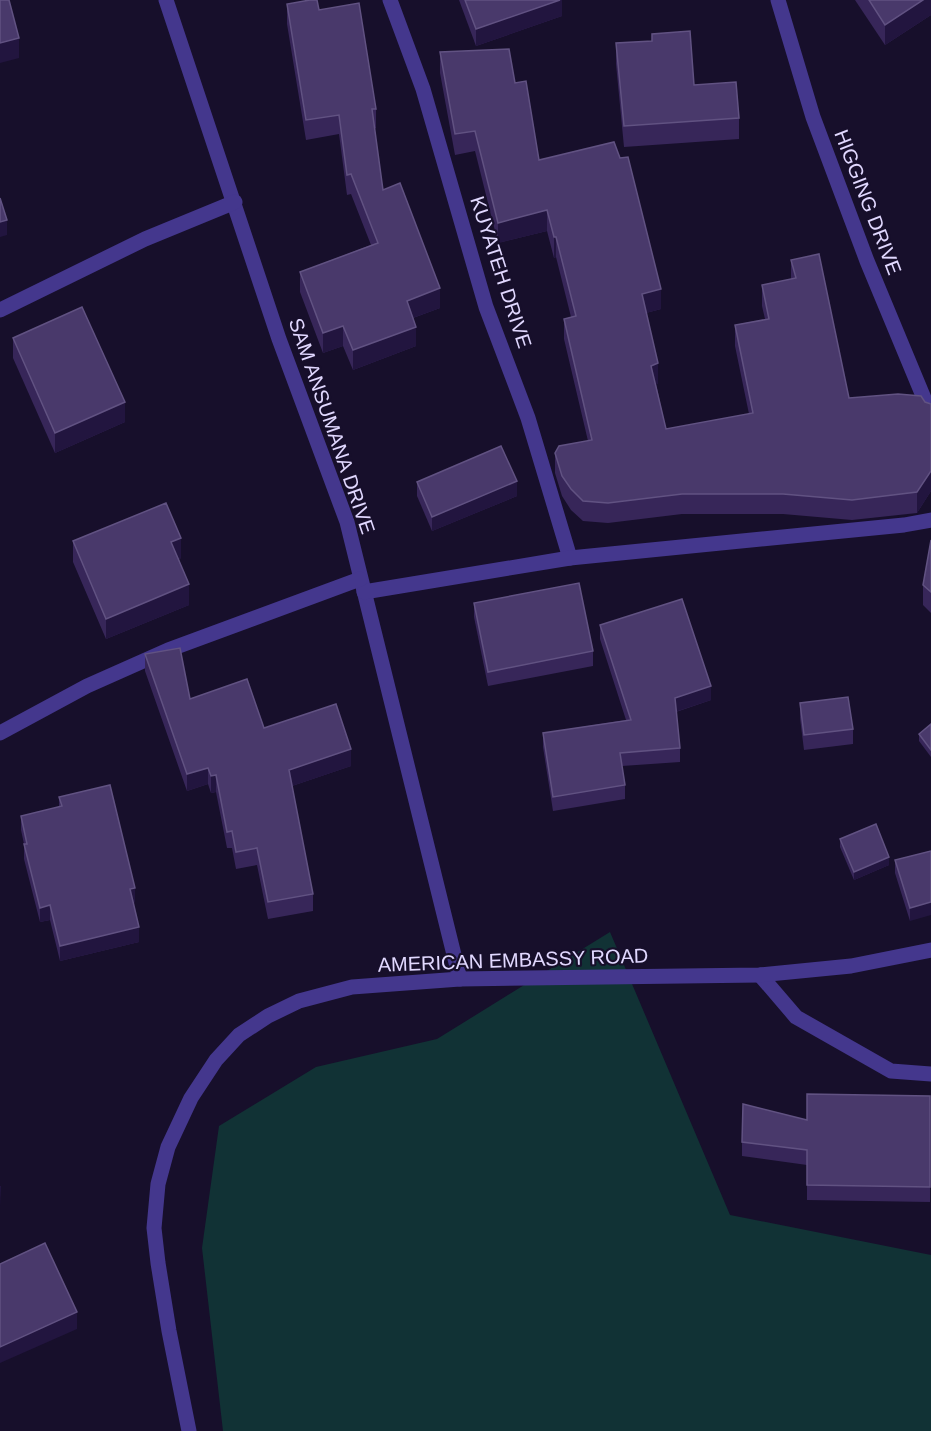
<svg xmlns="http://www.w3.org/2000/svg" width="931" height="1431" font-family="Arial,sans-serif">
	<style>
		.green { fill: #113235 }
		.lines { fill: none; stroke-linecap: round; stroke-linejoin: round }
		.minor { stroke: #44378d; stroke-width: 15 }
		.wall { fill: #372659 }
		.shaded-wall { fill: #22153f }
		.building { fill: #49396b; stroke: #615282; stroke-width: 1.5 }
		.labels { text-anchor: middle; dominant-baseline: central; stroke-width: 4.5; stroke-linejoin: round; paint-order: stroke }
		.street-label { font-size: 20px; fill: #e1d8ff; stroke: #170f2b }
	</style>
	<rect width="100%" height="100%" fill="#170f2b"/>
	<path class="green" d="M 610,932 L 730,1215 L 931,1255 L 931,1431 L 223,1431 L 202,1248 L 219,1126 L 316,1067 L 437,1039 Z"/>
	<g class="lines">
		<g class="minor">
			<path d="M 166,0 L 279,339 L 347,522 L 460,979"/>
			<path d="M 390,0 L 423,89 L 486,307 L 528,418 L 570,558"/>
			<path d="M 778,0 L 813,117 L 867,261 L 931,415"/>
			<path d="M 0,310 L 145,239 L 235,202"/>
			<path d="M 364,592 L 570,558 L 904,525 L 931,520"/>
			<path d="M 0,733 L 87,686 L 168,650 L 360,579"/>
			<path d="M 760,975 L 796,1017 L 891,1071 L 931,1074"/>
			<path d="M 189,1431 L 169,1331 L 158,1263 L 154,1228 L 158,1184 L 168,1147 L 191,1098 L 216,1060 L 239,1035 L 268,1016 L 299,1001 L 352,987 L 460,979 L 760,975 L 851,966 L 931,950"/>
		</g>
	</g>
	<g class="wall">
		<path d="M 459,0 L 562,0 L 562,16 L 476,46 Z"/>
		<path d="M 855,0 L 931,0 L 931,15 L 885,45 Z"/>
		<path d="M 287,4 L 319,10 L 376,109 L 376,128 L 374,129 L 383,190 L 440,308 L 413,318 L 416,346 L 353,370 L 343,346 L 323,353 L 300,292 L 300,272 L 371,245 L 351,194 L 347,195 L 339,134 L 306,140 L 287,24 Z"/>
		<path d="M 652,34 L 694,85 L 739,118 L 739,139 L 624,147 L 616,64 L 616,43 L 652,42 Z"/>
		<path d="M 440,52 L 515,83 L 539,160 L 661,309 L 646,313 L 658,384 L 656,384 L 666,429 L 749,414 L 735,346 L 735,325 L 765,319 L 762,306 L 762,285 L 791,279 L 791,260 L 849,398 L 925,402 L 931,404 L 931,491 L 917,513 L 852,520 L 783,514 L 682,514 L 608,523 L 583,521 L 571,510 L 562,496 L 555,473 L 555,453 L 588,441 L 564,339 L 564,319 L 571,317 L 556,257 L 554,258 L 547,231 L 498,243 L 475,151 L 455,155 L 440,73 Z"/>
		<path d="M 13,338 L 125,422 L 55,453 L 13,358 Z"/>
		<path d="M 417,482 L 517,496 L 432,531 L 417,496 Z"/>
		<path d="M 931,540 L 931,613 L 923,605 L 923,585 Z"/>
		<path d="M 73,541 L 181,558 L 179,559 L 189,605 L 106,639 L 73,562 Z"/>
		<path d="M 474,603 L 593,651 L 593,666 L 488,686 L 474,617 Z"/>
		<path d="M 600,625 L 711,700 L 676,712 L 680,748 L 680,762 L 622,766 L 625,785 L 625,799 L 553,811 L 543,747 L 543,733 L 626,720 L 600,639 Z"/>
		<path d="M 145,654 L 190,699 L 264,728 L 351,766 L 292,786 L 313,894 L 313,911 L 268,919 L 257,865 L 236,869 L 232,848 L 227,848 L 216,792 L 211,793 L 208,784 L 187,791 L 145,671 Z"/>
		<path d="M 800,703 L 853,729 L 853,744 L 804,750 L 800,718 Z"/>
		<path d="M 931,724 L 931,757 L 919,741 L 919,734 Z"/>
		<path d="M 59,797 L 135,902 L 133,903 L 139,942 L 60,961 L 50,920 L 40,922 L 24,859 L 24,844 L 21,830 L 21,816 L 59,807 Z"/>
		<path d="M 840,839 L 889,865 L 854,880 L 840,847 Z"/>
		<path d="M 931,851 L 910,921 L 895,873 L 895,860 Z"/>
		<path d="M 930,1096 L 930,1202 L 807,1200 L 807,1165 L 742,1156 L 742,1142 L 807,1120 Z"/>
	</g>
	<g class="shaded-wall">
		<path d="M 560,0 L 562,0 L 562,16 L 476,46 L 476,29 Z"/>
		<path d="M 923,0 L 931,0 L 931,15 L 885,45 L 885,25 Z"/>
		<path d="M 19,38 L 19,58 L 0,63 L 0,43 Z"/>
		<path d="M 547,210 L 547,231 L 498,243 L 498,223 Z"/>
		<path d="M 7,220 L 7,235 L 0,237 L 0,222 Z"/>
		<path d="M 554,237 L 556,237 L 556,257 L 554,258 Z"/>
		<path d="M 440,288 L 440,308 L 407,320 L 407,301 Z"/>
		<path d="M 661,289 L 661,309 L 642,314 L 642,294 Z"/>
		<path d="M 343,326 L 343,346 L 323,353 L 323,333 Z"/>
		<path d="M 416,327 L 416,346 L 353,370 L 353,350 Z"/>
		<path d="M 658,363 L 658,384 L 651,386 L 651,366 Z"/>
		<path d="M 125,402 L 125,422 L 55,453 L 55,433 Z"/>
		<path d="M 931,471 L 931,491 L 917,513 L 917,492 Z"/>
		<path d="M 517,481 L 517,496 L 432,531 L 432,517 Z"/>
		<path d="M 181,538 L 181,558 L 171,562 L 171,542 Z"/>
		<path d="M 189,584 L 189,605 L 106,639 L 106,619 Z"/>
		<path d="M 711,686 L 711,700 L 675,712 L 675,698 Z"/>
		<path d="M 351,749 L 351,766 L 289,787 L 289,770 Z"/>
		<path d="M 208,768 L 208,784 L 187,791 L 187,774 Z"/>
		<path d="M 216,775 L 216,792 L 211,793 L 211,776 Z"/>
		<path d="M 889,857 L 889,865 L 854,880 L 854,872 Z"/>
		<path d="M 135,888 L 135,902 L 130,904 L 130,889 Z"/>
		<path d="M 931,902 L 931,915 L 910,921 L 910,908 Z"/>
		<path d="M 50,905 L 50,920 L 40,922 L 40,908 Z"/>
		<path d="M 139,927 L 139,942 L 60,961 L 60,946 Z"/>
		<path d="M 0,1186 L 1,1186 L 0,1206 Z"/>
		<path d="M 77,1312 L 77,1329 L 0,1363 L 0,1347 Z"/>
	</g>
	<g class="building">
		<path d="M 0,0 L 9,0 L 19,38 L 0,43 Z"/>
		<path d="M 310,0 L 317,0 L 319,10 L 359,3 L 376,109 L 372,109 L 383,190 L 400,183 L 440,288 L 407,301 L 416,327 L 353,350 L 343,326 L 323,333 L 300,272 L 378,243 L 351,174 L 347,175 L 339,115 L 306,120 L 287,4 Z"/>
		<path d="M 465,0 L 560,0 L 476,29 Z"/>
		<path d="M 869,0 L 923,0 L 885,25 Z"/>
		<path d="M 690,31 L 694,85 L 736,82 L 739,118 L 624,126 L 616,43 L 652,41 L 652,34 Z"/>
		<path d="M 509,49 L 515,83 L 526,81 L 539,160 L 614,142 L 620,158 L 628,157 L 661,289 L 642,294 L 658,363 L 651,366 L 666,429 L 753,413 L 735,325 L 769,319 L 762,285 L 796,278 L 791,260 L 819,254 L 849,398 L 898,394 L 921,396 L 925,402 L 931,404 L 931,471 L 917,492 L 852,500 L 783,494 L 682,494 L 608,503 L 583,501 L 571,489 L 562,476 L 555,453 L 559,446 L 592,440 L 564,319 L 576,316 L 556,237 L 554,237 L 547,210 L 498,223 L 475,131 L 455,134 L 440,52 Z"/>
		<path d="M 0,198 L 7,220 L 0,222 Z"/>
		<path d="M 82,307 L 125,402 L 55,433 L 13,338 Z"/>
		<path d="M 501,446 L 517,481 L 432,517 L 417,482 Z"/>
		<path d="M 166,503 L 181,538 L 171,542 L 189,584 L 106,619 L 73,541 Z"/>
		<path d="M 931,540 L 931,592 L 923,585 Z"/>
		<path d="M 579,583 L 593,651 L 488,672 L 474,603 Z"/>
		<path d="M 682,599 L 711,686 L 675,698 L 680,748 L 620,753 L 625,785 L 553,797 L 543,733 L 631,720 L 600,625 Z"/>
		<path d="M 180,648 L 190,699 L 247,679 L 264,728 L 336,704 L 351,749 L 289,770 L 313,894 L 268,902 L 257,848 L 236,852 L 232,831 L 227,832 L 216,775 L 211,776 L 208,768 L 187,774 L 145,654 Z"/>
		<path d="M 848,697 L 853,729 L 804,735 L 800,703 Z"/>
		<path d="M 931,724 L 931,750 L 919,734 Z"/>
		<path d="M 110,785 L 135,888 L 130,889 L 139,927 L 60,946 L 50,905 L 40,908 L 24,844 L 27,844 L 21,816 L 62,806 L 59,797 Z"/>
		<path d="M 876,824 L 889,857 L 854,872 L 840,839 Z"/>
		<path d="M 931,851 L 931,902 L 910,908 L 895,860 Z"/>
		<path d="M 807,1094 L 930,1096 L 930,1187 L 807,1185 L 807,1150 L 742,1142 L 743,1104 L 807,1120 Z"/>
		<path d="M 45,1243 L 77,1312 L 0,1347 L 0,1264 Z"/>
	</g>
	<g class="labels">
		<g class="street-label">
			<text transform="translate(868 202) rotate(69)">HIGGING DRIVE</text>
			<text transform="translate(501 272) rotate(72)">KUYATEH DRIVE</text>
			<text transform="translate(332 426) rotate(71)">SAM ANSUMANA DRIVE</text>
			<text transform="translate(513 960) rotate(-2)">AMERICAN EMBASSY ROAD</text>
		</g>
	</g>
</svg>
